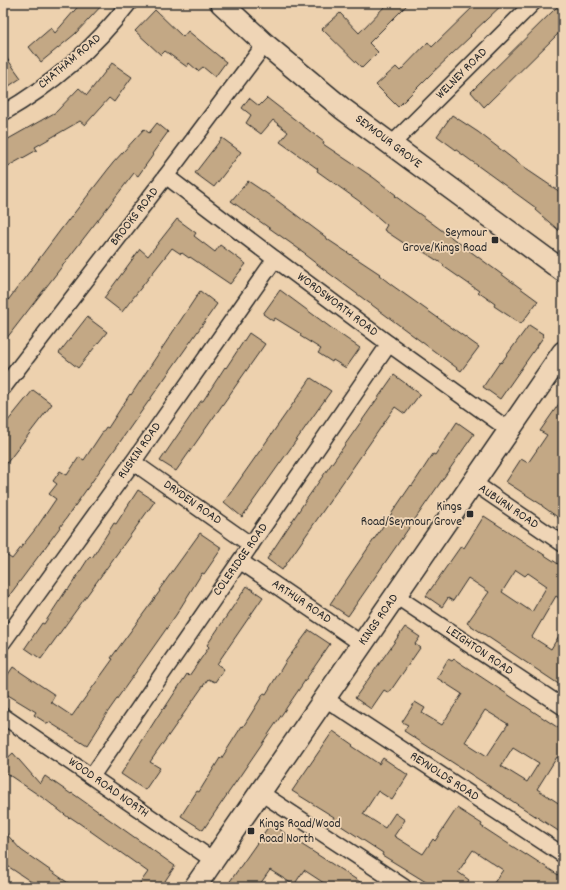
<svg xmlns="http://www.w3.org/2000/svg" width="566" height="890" font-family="Dekko,sans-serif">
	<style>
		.building { fill: #c3a885; stroke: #2b2b2b; fill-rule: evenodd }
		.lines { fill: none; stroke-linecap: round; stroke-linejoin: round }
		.street-casing { stroke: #2b2b2b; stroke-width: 18 }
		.secondary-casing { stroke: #2b2b2b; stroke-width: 24 }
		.street { stroke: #efd5b6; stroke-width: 15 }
		.secondary { stroke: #efd5b6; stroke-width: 21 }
		.poi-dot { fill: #2b2b2b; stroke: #efd5b6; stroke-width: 1.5 }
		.labels { text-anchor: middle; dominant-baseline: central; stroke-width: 3.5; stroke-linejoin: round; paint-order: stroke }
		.street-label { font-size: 13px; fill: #2b2b2b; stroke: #efd5b6 }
		.poi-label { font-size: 13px; fill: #2b2b2b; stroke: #efd5b6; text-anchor: end }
	</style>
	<rect width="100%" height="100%" fill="#edd1ae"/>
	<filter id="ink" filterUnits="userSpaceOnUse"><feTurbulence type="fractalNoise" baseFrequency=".025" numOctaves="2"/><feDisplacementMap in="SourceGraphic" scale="8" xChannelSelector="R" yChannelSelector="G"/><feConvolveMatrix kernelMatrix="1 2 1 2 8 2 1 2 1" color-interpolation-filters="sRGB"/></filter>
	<g filter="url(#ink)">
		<g class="building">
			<path d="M 81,3 L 104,3 L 75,34 L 41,62 L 29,47 L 51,28 L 55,33 Z"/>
			<path d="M 388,3 L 409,3 L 369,43 L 378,52 L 362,68 L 322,29 L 340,13 L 359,33 Z"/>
			<path d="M 477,3 L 504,3 L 470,35 L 471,36 L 430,75 L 398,107 L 376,85 L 396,67 L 400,71 L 428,42 L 432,47 Z"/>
			<path d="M 561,3 L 563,3 L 563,29 L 484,107 L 471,92 Z"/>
			<path d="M 155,10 L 183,37 L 188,31 L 226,62 L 215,77 L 203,67 L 198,71 L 189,63 L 187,67 L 165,51 L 161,55 L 135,31 Z"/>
			<path d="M 3,53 L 21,78 L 3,90 Z"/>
			<path d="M 112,63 L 132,77 L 114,102 L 109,98 L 85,125 L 80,121 L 35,147 L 37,150 L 3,169 L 3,142 L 56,112 L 79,88 L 87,95 Z"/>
			<path d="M 249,98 L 259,106 L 267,98 L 324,142 L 323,144 L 374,178 L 396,195 L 395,196 L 538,301 L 521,324 L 494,306 L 495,304 L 478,292 L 479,291 L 443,266 L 444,265 L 413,245 L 411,248 L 384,230 L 387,225 L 359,201 L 317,171 L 318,169 L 280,142 L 288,132 L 273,120 L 261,134 L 246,123 L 251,115 L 242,108 Z"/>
			<path d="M 452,115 L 478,132 L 526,169 L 563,194 L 563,234 L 535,210 L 536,208 L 437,136 Z"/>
			<path d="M 157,123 L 168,132 L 152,154 L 153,155 L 138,176 L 134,173 L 3,343 L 3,307 L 68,220 L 68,221 L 113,163 L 144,129 L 149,133 Z"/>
			<path d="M 222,138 L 241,152 L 214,187 L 195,173 Z"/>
			<path d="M 248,181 L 275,199 L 327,238 L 327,239 L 380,274 L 379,275 L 393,286 L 479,347 L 461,371 L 322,268 L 305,255 L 306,254 L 231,201 Z"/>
			<path d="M 177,219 L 196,233 L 194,236 L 215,252 L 220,245 L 246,264 L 230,284 L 190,257 L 189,258 L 182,253 L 181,254 L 172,248 L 122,312 L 104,298 L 140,249 L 148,256 Z"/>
			<path d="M 280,290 L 334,330 L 360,348 L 346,368 L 333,360 L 332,362 L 318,353 L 321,349 L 300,336 L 301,334 L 275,318 L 273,321 L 263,314 Z"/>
			<path d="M 200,291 L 217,304 L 58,530 L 3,604 L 3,553 L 12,559 L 37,527 L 56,499 L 49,494 L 57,484 L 53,481 L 60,471 L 67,475 L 79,457 L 84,460 L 106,427 L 108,428 L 130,394 L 131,395 Z"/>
			<path d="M 87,317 L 107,332 L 78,368 L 59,353 Z"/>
			<path d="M 529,325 L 543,334 L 542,335 L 544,336 L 500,399 L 483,387 L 500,362 L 501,363 Z"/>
			<path d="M 249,333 L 265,344 L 176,471 L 160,461 L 201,401 L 203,401 L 225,367 L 226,368 Z"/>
			<path d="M 394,375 L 420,394 L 405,414 L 395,407 L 282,570 L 267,559 L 306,500 Z"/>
			<path d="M 311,378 L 331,391 L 242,517 L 224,502 Z"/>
			<path d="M 33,390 L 52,404 L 3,468 L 3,427 Z"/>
			<path d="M 563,398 L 563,521 L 542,506 L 542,505 L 506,482 L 521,459 L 528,463 L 547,435 L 540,431 Z"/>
			<path d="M 457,422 L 474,434 L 348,616 L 330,604 L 411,485 L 412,486 L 433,454 L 435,455 Z"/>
			<path d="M 138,490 L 155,501 L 41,659 L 25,648 L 42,623 L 44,624 L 67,589 L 68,590 L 90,556 L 92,558 L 114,523 L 116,524 Z"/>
			<path d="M 484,516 L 563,567 L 563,601 L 556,596 L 532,637 L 551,649 L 563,629 L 563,687 L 467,623 L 489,592 L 468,578 L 453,601 L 448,598 L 442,607 L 426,596 L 461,546 L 464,548 ZM 516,570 L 525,576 L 528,573 L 547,586 L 532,612 L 502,592 Z"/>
			<path d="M 200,533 L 222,548 L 204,574 L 202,573 L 176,615 L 100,723 L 101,724 L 87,746 L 49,722 L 48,724 L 34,715 L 36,712 L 3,692 L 3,682 L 13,667 L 55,695 L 51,702 L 72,716 L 113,659 L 111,658 L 160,591 L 159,590 Z"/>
			<path d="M 247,586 L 263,597 L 217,664 L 224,669 L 215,682 L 208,679 L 150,762 L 160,768 L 145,790 L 121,774 L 163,708 L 164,709 L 187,674 L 189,676 L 209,647 L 207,645 Z"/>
			<path d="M 405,627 L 420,637 L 415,644 L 420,648 L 389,693 L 384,690 L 371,709 L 355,698 Z"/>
			<path d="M 309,630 L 330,644 L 203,830 L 181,816 L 197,791 L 199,792 L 220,758 L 221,759 L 242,726 L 243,727 L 264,693 L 266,694 L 286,661 Z"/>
			<path d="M 448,659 L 452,661 L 454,659 L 563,731 L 563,760 L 557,757 L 537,789 L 563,806 L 563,834 L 404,731 L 408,725 L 402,722 L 415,702 L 425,708 L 422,713 L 442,725 L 462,694 L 437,678 ZM 485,710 L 508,724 L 487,756 L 465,742 ZM 513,747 L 539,763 L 527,782 L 501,766 Z"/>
			<path d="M 333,731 L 353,745 L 352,746 L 379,764 L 383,758 L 408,775 L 392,800 L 378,791 L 363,814 L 385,828 L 395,813 L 405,820 L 394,836 L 423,854 L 433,839 L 435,841 L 457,808 L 482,824 L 481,826 L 504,841 L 526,855 L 526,854 L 563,878 L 563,887 L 491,887 L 503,870 L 473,850 L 458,872 L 469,880 L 465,887 L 434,887 L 382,855 L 383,853 L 332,820 L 334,817 L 292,791 Z"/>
			<path d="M 13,753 L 40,784 L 45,776 L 71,794 L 72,793 L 175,866 L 161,887 L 137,887 L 148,872 L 79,823 L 70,817 L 69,818 L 46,800 L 3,771 L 3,762 Z"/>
			<path d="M 271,823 L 293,839 L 368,887 L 330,887 L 304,870 L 294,885 L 270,870 L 258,887 L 226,887 Z"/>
			<path d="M 3,830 L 21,850 L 74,887 L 39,887 L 3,863 Z"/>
		</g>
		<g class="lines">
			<defs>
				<g id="street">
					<path d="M 3,113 C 52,85 95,47 129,3"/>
					<path d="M 391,145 L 533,3"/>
					<path d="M 166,176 L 275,259 L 389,344 L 509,430"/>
					<path d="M 3,388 L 166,176 L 265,44"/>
					<path d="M 133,462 L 251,545"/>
					<path d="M 474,483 L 563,544"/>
					<path d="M 240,561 L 362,644"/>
					<path d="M 396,596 L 563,707"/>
					<path d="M 3,642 L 133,462 L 275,259"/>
					<path d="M 324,698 L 563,855"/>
					<path d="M 3,716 L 213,860"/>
					<path d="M 92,776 L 389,344"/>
					<path d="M 261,793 L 404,887"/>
				</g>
				<g id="secondary">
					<path d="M 221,3 L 265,44 L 343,109 L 563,271"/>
					<path d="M 195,887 L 563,352"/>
				</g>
			</defs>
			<use href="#street" class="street-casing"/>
			<use href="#secondary" class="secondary-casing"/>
			<use href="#street" class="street"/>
			<use href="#secondary" class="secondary"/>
		</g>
	</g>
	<g class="poi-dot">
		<rect x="491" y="236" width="8" height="8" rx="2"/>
		<rect x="466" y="510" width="8" height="8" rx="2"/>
		<rect x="247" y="827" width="8" height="8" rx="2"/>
	</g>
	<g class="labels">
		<g class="street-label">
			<text transform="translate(70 62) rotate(-40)">CHATHAM ROAD</text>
			<text transform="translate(462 74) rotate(-45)">WELNEY ROAD</text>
			<text transform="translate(388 142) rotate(37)">SEYMOUR GROVE</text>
			<text transform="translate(135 217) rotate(-52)">BROOKS ROAD</text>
			<text transform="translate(337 305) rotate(37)">WORDSWORTH ROAD</text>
			<text transform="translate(140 451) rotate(-55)">RUSKIN ROAD</text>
			<text transform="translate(192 503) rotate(35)">DRYDEN ROAD</text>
			<text transform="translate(508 507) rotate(34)">AUBURN ROAD</text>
			<text transform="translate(241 560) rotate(-55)">COLERIDGE ROAD</text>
			<text transform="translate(301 602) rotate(34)">ARTHUR ROAD</text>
			<text transform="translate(379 620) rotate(-55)">KINGS ROAD</text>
			<text transform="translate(479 651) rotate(34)">LEIGHTON ROAD</text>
			<text transform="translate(444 777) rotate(33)">REYNOLDS ROAD</text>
			<text transform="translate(108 788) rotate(35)">WOOD ROAD NORTH</text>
		</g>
		<g class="poi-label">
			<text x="487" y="233">Seymour<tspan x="487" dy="15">Grove/Kings Road</tspan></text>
			<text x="462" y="507">Kings<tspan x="462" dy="15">Road/Seymour Grove</tspan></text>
			<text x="259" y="824" text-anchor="start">Kings Road/Wood<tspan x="259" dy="15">Road North</tspan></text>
		</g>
	</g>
	<rect width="566" height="890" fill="none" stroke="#efd5b6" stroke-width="16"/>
	<rect x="8" y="8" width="550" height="874" fill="none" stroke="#2b2b2b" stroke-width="1.5" filter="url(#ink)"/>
</svg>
